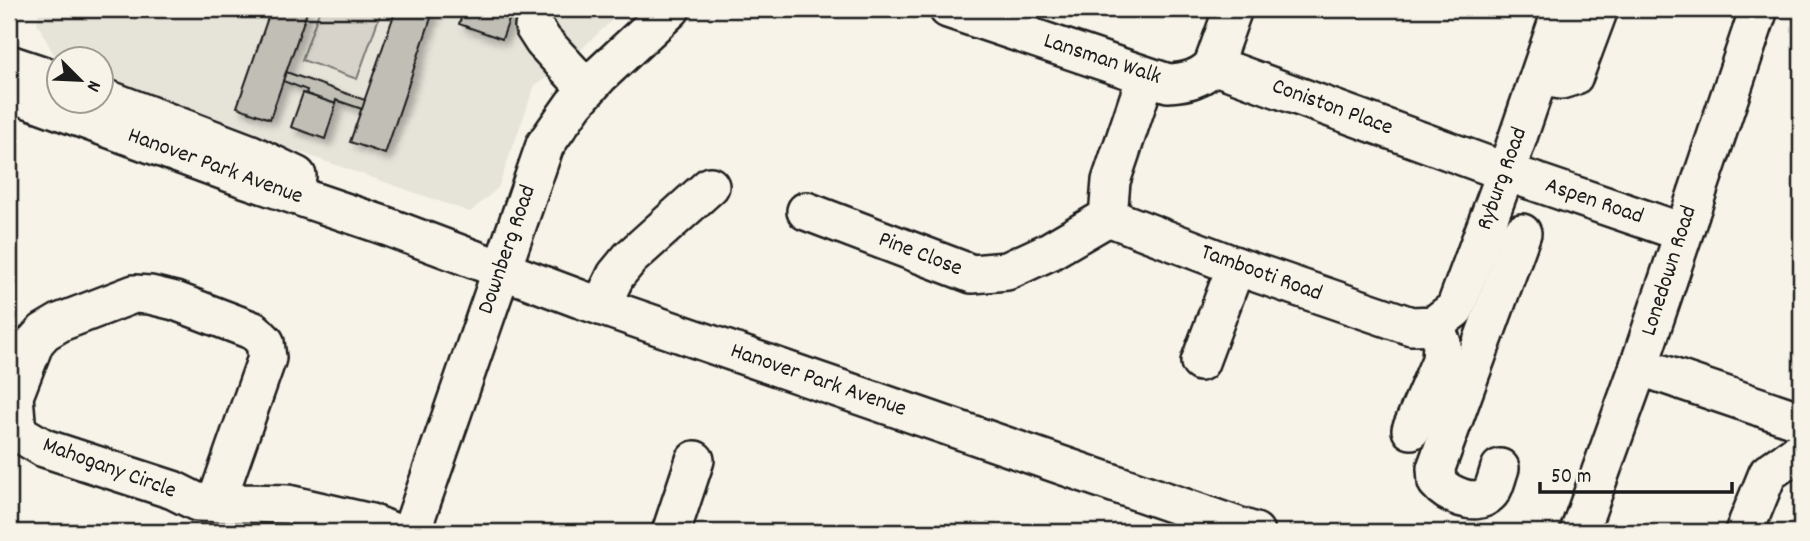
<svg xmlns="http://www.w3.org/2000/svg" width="1810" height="541" font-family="Dekko,sans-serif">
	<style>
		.built { fill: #e6e3d9 }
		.green { fill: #d7d3cb; stroke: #7a7874; stroke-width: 2 }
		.building { fill: #c0beb5; stroke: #1c1c1c; stroke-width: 2; filter: url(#shadow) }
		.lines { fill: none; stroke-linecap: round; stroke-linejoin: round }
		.minor-casing { stroke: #1c1c1c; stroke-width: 42 }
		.minor { stroke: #f7f3e8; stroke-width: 37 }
		.labels { text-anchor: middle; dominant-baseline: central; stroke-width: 5; stroke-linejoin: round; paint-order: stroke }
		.street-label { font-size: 23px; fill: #1c1c1c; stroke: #f7f3e8 }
	</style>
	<defs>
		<filter id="shadow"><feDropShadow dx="6" dy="6" stdDeviation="3.5" flood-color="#0004"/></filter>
	</defs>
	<rect width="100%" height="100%" fill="#f7f3e8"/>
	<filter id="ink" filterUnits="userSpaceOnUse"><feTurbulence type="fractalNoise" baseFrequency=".0143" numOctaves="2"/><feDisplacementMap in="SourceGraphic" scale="14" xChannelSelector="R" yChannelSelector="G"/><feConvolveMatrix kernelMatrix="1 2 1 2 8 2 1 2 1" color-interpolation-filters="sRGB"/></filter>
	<g filter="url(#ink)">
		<path class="built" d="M 40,9 L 624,9 L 559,70 L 535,85 L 498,188 L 470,212 L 102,83 L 102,60 L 60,60 L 59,64 L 37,23 Z"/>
		<path class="green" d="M 320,9 L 382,9 L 357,79 L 302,60 Z"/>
		<g class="building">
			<path d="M 271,9 L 308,9 L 270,119 L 237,107 Z"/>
			<path d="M 396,9 L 434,9 L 385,154 L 350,142 Z"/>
			<path d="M 464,9 L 513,9 L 502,39 L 459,24 Z"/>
			<path d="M 286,72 L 365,100 L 362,109 L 336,100 L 335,104 L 306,94 L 307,90 L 283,81 Z"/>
			<path d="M 303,93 L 336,104 L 325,139 L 291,127 Z"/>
		</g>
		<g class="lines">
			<defs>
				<g id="minor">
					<path d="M 948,9 L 1168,83 C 1186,82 1201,79 1213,65 L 1233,9"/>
					<path d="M 534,27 L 543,41 L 587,89"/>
					<path d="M 9,64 L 60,81"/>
					<path d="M 1213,65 L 1506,172 L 1682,232"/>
					<path d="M 1539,77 L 1561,80 L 1574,76 L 1599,9"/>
					<path d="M 9,92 L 241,177 L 383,225 L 580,299 L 1255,532"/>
					<path d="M 102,97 L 249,153 L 297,176"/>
					<path d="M 806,211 L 972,274 L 1007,271 L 1048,252 L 1108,217"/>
					<path d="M 1108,217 L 1236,266 L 1411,326 L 1434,325 L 1455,309 L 1506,172 L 1562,9"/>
					<path d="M 1108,217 L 1111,181 L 1146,77"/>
					<path d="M 601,306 L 616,275 L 630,258 L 710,186"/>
					<path d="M 1200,362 L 1236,266"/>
					<path d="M 1639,366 L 1801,421"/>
					<path d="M 1411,430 L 1441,360 L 1442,343 L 1434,325"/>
					<path d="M 1500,468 C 1497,476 1495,488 1489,494 C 1475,508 1447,494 1437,482 L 1436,468 L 1522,233"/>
					<path d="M 216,503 L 267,358 L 265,342 L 254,331 L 175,301 L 150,295 L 134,294 L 61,322 L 44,332 L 35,342 L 14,396 L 17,432 L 44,448 L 173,490 L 197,502 L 288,504 L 371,523 L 393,532"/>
					<path d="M 411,532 L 545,145 L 574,104 L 600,75 L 671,9"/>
					<path d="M 671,532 L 695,460"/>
					<path d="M 1579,532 L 1639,366 L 1759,9"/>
					<path d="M 1744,532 L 1768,473 L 1801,450"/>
				</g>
			</defs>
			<use href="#minor" class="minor-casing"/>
			<use href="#minor" class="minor"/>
		</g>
	</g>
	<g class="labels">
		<g class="street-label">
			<text transform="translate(1102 60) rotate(18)">Lansman Walk</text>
			<text transform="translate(1332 108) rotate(20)">Coniston Place</text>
			<text transform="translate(215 167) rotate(20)">Hanover Park Avenue</text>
			<text transform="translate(1503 179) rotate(-70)">Ryburg Road</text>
			<text transform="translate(1594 202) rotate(19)">Aspen Road</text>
			<text transform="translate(508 250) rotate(-71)">Downberg Road</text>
			<text transform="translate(920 255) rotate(21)">Pine Close</text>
			<text transform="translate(1670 271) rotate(-72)">Lonedown Road</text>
			<text transform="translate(1261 274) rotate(20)">Tambooti Road</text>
			<text transform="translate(818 381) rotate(19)">Hanover Park Avenue</text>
			<text transform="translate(109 469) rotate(20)">Mahogany Circle</text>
		</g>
	</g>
	<rect width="1810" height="541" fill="none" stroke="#f7f3e8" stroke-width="35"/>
	<rect x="18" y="18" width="1775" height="506" fill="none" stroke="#1c1c1c" stroke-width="2.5" filter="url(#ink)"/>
	<g transform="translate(80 80) rotate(114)"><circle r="33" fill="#f7f3e8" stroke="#9f9d96" stroke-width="2"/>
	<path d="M0-5L12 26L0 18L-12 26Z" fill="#1c1c1c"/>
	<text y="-10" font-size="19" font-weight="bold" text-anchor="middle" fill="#1c1c1c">N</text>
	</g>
	<path d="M1540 482v10h192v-10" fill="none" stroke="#1c1c1c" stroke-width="3.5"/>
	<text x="1551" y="482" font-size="21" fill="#1c1c1c" stroke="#f7f3e8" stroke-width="5" paint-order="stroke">50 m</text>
</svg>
